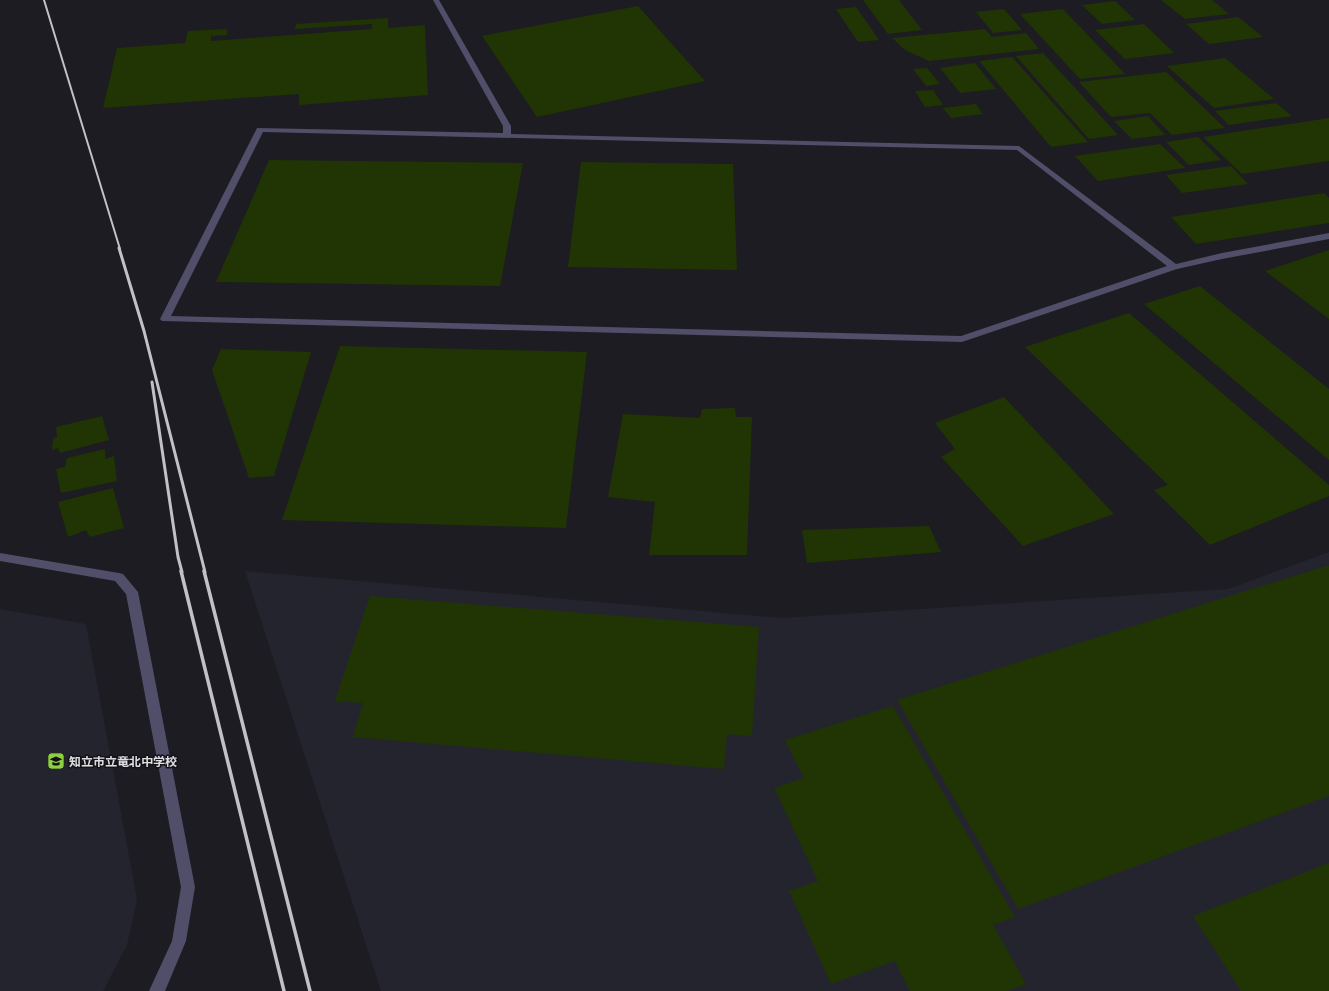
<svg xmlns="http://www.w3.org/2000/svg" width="1329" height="991" font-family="Poppins,'Noto Sans JP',sans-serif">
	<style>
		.built { fill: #24242f }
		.building { fill: #203503 }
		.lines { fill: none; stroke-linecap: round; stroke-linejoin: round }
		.service { fill: #504e69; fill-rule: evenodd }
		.minor { fill: #504e69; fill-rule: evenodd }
		.rail-far2 { stroke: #c1c1c6; stroke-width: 2 }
		.rail-far1 { stroke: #c1c1c6; stroke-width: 3 }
		.rail { stroke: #c1c1c6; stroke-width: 3.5 }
		.labels { text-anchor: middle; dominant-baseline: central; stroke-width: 3; stroke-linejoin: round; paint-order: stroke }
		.near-poi-label { font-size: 12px; font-weight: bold; fill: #e0e0e4; stroke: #131318; text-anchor: start }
	</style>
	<rect width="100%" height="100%" fill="#1c1c22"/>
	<g class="built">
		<path d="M 1329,552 L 1329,991 L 381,991 L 245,571 L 782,618 L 1228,589 Z"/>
		<path d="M 0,609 L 86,624 L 137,899 L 127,945 L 103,991 L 0,991 Z"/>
	</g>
	<g class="building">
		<path d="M 863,0 L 899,0 L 922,30 L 888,34 Z"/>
		<path d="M 1161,0 L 1212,0 L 1229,14 L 1185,19 Z"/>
		<path d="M 1115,1 L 1135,20 L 1102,24 L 1082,5 Z"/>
		<path d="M 638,6 L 705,81 L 537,117 L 482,36 Z"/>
		<path d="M 856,7 L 879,40 L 858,42 L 836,9 Z"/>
		<path d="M 1004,9 L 1022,30 L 993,33 L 976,12 Z"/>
		<path d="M 1063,9 L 1125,74 L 1080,79 L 1020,14 Z"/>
		<path d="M 1238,17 L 1263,37 L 1209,44 L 1186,24 Z"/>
		<path d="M 388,18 L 388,28 L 425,25 L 428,95 L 299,105 L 299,94 L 103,108 L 117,48 L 185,43 L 188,31 L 227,29 L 227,35 L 211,36 L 211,41 L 372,29 L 372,24 L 295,29 L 296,24 Z"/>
		<path d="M 1144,24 L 1174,53 L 1125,59 L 1095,30 Z"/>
		<path d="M 985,29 L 992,37 L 1026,33 L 1039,49 L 929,61 L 905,50 L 892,38 Z"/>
		<path d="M 1043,53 L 1118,135 L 1089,139 L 1016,56 Z"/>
		<path d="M 1012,57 L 1088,142 L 1051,147 L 979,61 Z"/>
		<path d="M 1225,58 L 1274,99 L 1214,108 L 1167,66 Z"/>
		<path d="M 975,63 L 996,89 L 960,93 L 940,68 Z"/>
		<path d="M 927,68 L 940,84 L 926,86 L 913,69 Z"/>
		<path d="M 1166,72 L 1225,128 L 1172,135 L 1150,113 L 1111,117 L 1079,82 Z"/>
		<path d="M 933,90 L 943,105 L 925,107 L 915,91 Z"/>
		<path d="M 1276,103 L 1292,116 L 1229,125 L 1215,111 Z"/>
		<path d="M 976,104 L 983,114 L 951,118 L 943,108 Z"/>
		<path d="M 1148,116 L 1165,135 L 1132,139 L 1114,121 Z"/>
		<path d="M 1329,118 L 1329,161 L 1242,174 L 1203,137 Z"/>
		<path d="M 1198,137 L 1221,160 L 1189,165 L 1166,142 Z"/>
		<path d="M 1160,144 L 1185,168 L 1098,181 L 1075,156 Z"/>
		<path d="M 269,160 L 523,163 L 500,286 L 216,282 Z"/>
		<path d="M 581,162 L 733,164 L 737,270 L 568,267 Z"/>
		<path d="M 1231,166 L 1248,184 L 1182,193 L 1166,175 Z"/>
		<path d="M 1324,193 L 1329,198 L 1329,223 L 1196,244 L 1171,217 Z"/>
		<path d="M 1329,250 L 1329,319 L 1265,271 Z"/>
		<path d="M 1200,286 L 1329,389 L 1329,460 L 1144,304 Z"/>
		<path d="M 1129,313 L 1329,485 L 1329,496 L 1210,545 L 1154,490 L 1168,485 L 1025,347 Z"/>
		<path d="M 340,346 L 587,352 L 566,528 L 282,520 Z"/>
		<path d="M 221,349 L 311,352 L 274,476 L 249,478 L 212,370 Z"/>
		<path d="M 1004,397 L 1114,514 L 1023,546 L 941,457 L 955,449 L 935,423 Z"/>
		<path d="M 735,408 L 736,417 L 752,417 L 747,555 L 649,555 L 655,502 L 608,497 L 623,414 L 700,418 L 702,409 Z"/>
		<path d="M 102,416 L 109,440 L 60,453 L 58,448 L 52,450 L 53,438 L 57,437 L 56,427 Z"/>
		<path d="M 105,449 L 105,459 L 114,456 L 117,481 L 61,493 L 56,469 L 65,467 L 67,458 Z"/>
		<path d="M 113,488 L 124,528 L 90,537 L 86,530 L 68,537 L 58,502 Z"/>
		<path d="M 929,526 L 941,552 L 807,563 L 802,530 Z"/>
		<path d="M 1329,565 L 1329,796 L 1018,909 L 897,700 Z"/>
		<path d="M 370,596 L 759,627 L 752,736 L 727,734 L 724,769 L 353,737 L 363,703 L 335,701 Z"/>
		<path d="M 893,706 L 1015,917 L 993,925 L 1026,984 L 1008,991 L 910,991 L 895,961 L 831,984 L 789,891 L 818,881 L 774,788 L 804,778 L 785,740 Z"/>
		<path d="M 1329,863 L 1329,991 L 1241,991 L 1193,916 Z"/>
	</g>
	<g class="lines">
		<path class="service" d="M 433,0 L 439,0 L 511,126 L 511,134 L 1019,146 L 1176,264 L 1222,253 L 1329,233 L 1329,239 L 1222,259 L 1177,269 L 962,342 L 162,321 L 160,319 L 257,128 L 503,133 L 503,126 ZM 263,132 L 1017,150 L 1167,266 L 961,336 L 171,316 Z"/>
		<path class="minor" d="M 0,553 L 119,573 L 123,574 L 138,592 L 195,887 L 186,941 L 165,991 L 149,991 L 172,941 L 181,887 L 126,594 L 115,581 L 0,561 Z"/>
		<path class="rail-far2" d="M 44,0 L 120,249"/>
		<g class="rail-far1">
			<path d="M 119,248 L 144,331 L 205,572"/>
			<path d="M 152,382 L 178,557 L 182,572"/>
		</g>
		<g class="rail">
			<path d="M 181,571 L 284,991"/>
			<path d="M 204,571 L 310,991"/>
		</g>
	</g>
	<defs>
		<symbol id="school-square" viewBox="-11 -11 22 22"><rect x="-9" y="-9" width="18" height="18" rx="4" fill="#8ece43" stroke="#131318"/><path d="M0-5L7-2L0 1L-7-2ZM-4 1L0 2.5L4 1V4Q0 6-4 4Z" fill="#111"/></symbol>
	</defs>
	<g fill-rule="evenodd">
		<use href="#school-square" x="46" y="751" width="20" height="20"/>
	</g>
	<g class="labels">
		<g class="near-poi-label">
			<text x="69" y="761">知立市立竜北中学校</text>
		</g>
	</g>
</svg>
